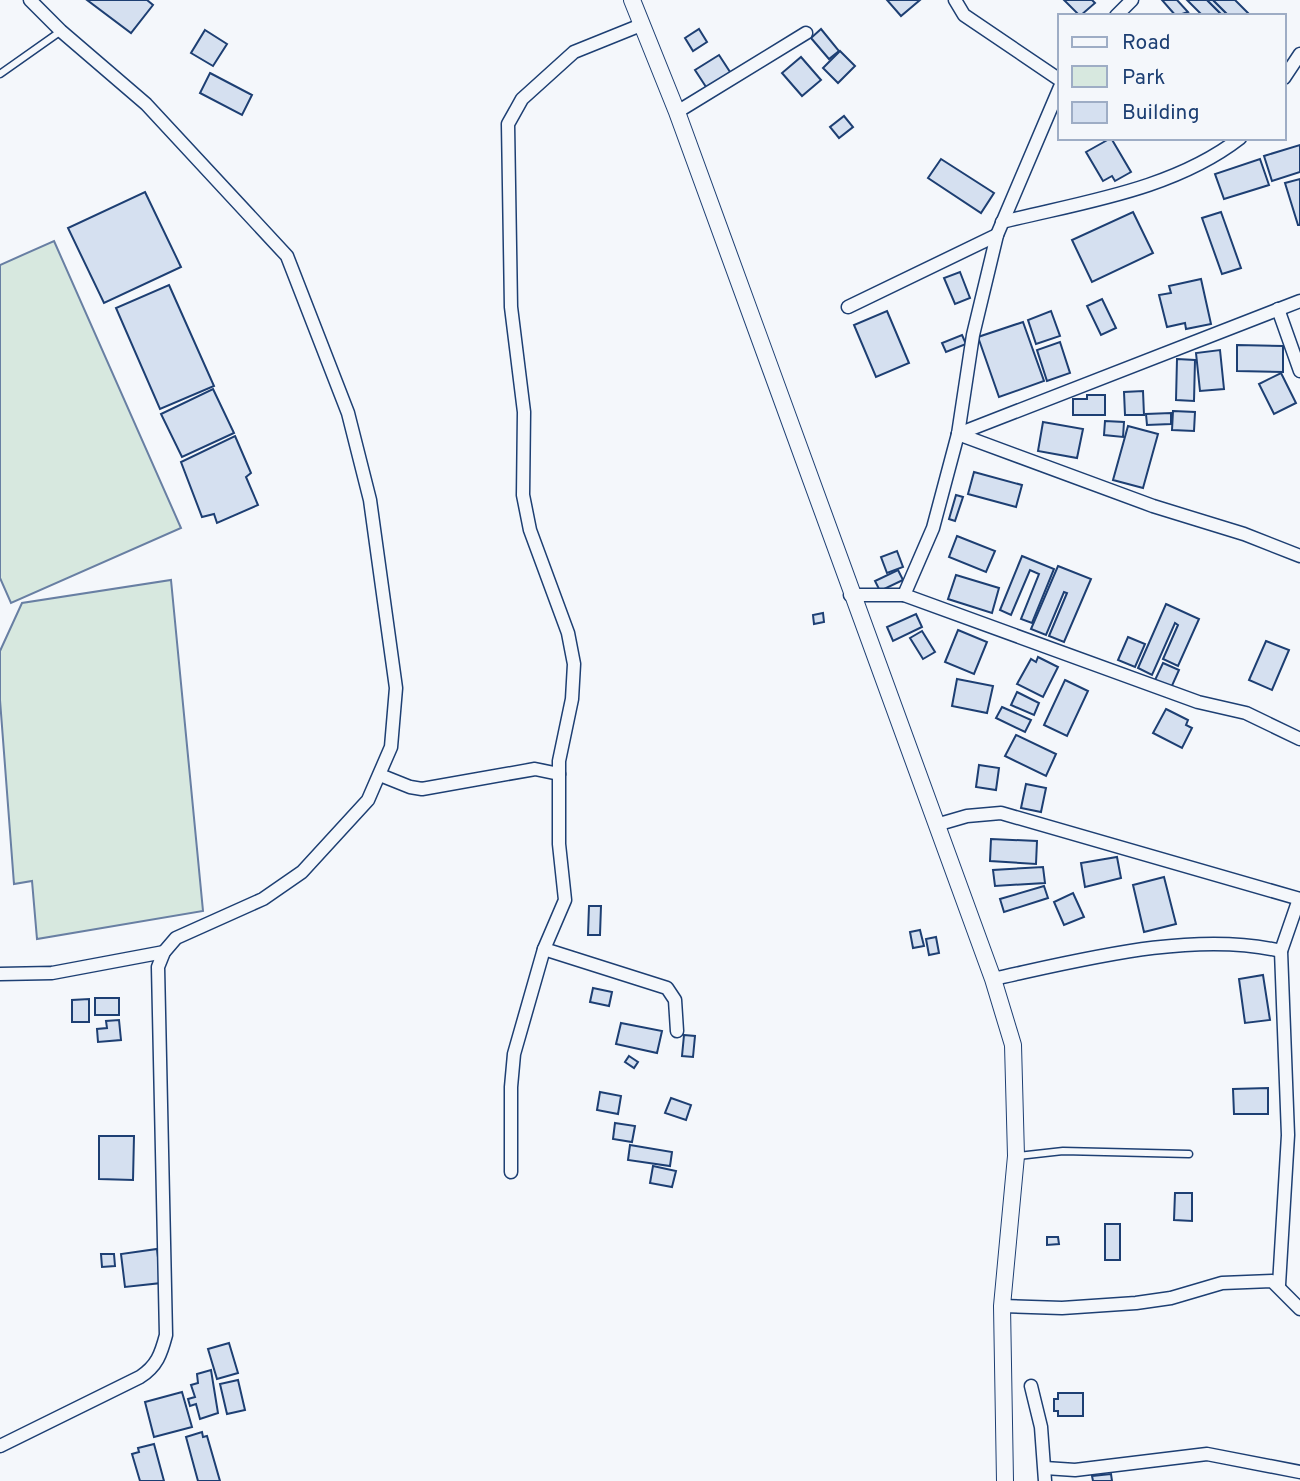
<svg xmlns="http://www.w3.org/2000/svg" width="1300" height="1481" font-family="Overpass,sans-serif">
	<style>
		.green { fill: #d7e8df; stroke: #687fa3; stroke-width: 2 }
		.building { fill: #d5e0f0; stroke: #1d3f73; stroke-width: 2 }
		.lines { fill: none; stroke-linecap: round; stroke-linejoin: round }
		.service-casing { stroke: #1d3f73; stroke-width: 9 }
		.minor-casing { stroke: #1d3f73; stroke-width: 15 }
		.tertiary-casing { stroke: #1d3f73; stroke-width: 18 }
		.service { stroke: #f4f7fb; stroke-width: 6 }
		.minor { stroke: #f4f7fb; stroke-width: 12 }
		.tertiary { stroke: #f4f7fb; stroke-width: 16 }
	</style>
	<rect width="100%" height="100%" fill="#f4f7fb"/>
	<g class="green">
		<path d="M 54,241 L 181,528 L 11,603 L 0,578 L 0,265 Z"/>
		<path d="M 171,580 L 203,911 L 37,939 L 32,881 L 14,884 L 0,700 L 0,651 L 22,603 Z"/>
	</g>
	<g class="building">
		<path d="M 87,0 L 147,0 L 153,5 L 131,33 Z"/>
		<path d="M 887,0 L 920,0 L 901,16 Z"/>
		<path d="M 1064,0 L 1092,0 L 1095,3 L 1080,16 Z"/>
		<path d="M 1162,0 L 1177,0 L 1188,12 L 1176,16 Z"/>
		<path d="M 1187,0 L 1207,0 L 1223,16 L 1203,16 Z"/>
		<path d="M 1207,0 L 1213,0 L 1229,16 L 1223,16 Z"/>
		<path d="M 1213,0 L 1235,0 L 1251,16 L 1229,16 Z"/>
		<path d="M 699,29 L 707,42 L 693,51 L 685,38 Z"/>
		<path d="M 821,29 L 839,51 L 829,59 L 811,38 Z"/>
		<path d="M 205,30 L 227,44 L 213,66 L 191,53 Z"/>
		<path d="M 840,51 L 855,66 L 838,83 L 823,68 Z"/>
		<path d="M 719,55 L 732,75 L 708,90 L 695,70 Z"/>
		<path d="M 801,57 L 821,80 L 802,96 L 782,73 Z"/>
		<path d="M 210,73 L 252,95 L 242,115 L 200,93 Z"/>
		<path d="M 844,116 L 853,127 L 839,138 L 830,127 Z"/>
		<path d="M 1111,138 L 1131,172 L 1115,181 L 1112,176 L 1103,181 L 1086,152 Z"/>
		<path d="M 1300,145 L 1300,172 L 1272,181 L 1264,156 Z"/>
		<path d="M 941,159 L 994,193 L 981,213 L 928,178 Z"/>
		<path d="M 1260,159 L 1269,185 L 1224,199 L 1215,174 Z"/>
		<path d="M 1300,179 L 1300,225 L 1298,225 L 1285,183 Z"/>
		<path d="M 145,192 L 181,267 L 104,303 L 68,228 Z"/>
		<path d="M 1133,212 L 1153,253 L 1092,282 L 1072,240 Z"/>
		<path d="M 1221,212 L 1241,268 L 1222,274 L 1202,218 Z"/>
		<path d="M 960,272 L 970,298 L 955,304 L 944,278 Z"/>
		<path d="M 1201,279 L 1211,324 L 1186,329 L 1185,323 L 1167,327 L 1159,295 L 1171,293 L 1169,286 Z"/>
		<path d="M 169,285 L 214,386 L 160,409 L 116,308 Z"/>
		<path d="M 1102,299 L 1116,328 L 1101,335 L 1087,306 Z"/>
		<path d="M 887,311 L 909,363 L 876,377 L 854,325 Z"/>
		<path d="M 1051,311 L 1060,336 L 1036,344 L 1028,320 Z"/>
		<path d="M 1023,322 L 1044,381 L 999,397 L 978,337 Z"/>
		<path d="M 962,335 L 966,344 L 946,352 L 942,343 Z"/>
		<path d="M 1060,342 L 1070,373 L 1047,381 L 1037,350 Z"/>
		<path d="M 1237,345 L 1283,346 L 1283,372 L 1237,371 Z"/>
		<path d="M 1220,350 L 1224,389 L 1200,391 L 1196,353 Z"/>
		<path d="M 1177,359 L 1195,360 L 1194,401 L 1176,400 Z"/>
		<path d="M 1281,373 L 1296,403 L 1274,414 L 1259,384 Z"/>
		<path d="M 213,389 L 234,433 L 182,457 L 161,414 Z"/>
		<path d="M 1143,391 L 1144,415 L 1125,415 L 1124,392 Z"/>
		<path d="M 1087,395 L 1105,395 L 1105,415 L 1073,415 L 1073,399 L 1087,399 Z"/>
		<path d="M 1173,411 L 1195,412 L 1194,431 L 1172,430 Z"/>
		<path d="M 1171,413 L 1171,424 L 1147,425 L 1146,414 Z"/>
		<path d="M 1105,421 L 1124,422 L 1123,437 L 1104,435 Z"/>
		<path d="M 1043,422 L 1083,429 L 1077,458 L 1038,451 Z"/>
		<path d="M 1128,426 L 1158,434 L 1143,488 L 1113,480 Z"/>
		<path d="M 235,436 L 251,473 L 246,477 L 258,505 L 217,523 L 214,514 L 202,517 L 181,462 Z"/>
		<path d="M 974,472 L 1022,485 L 1016,507 L 968,494 Z"/>
		<path d="M 956,495 L 963,497 L 955,521 L 949,519 Z"/>
		<path d="M 957,536 L 995,551 L 986,572 L 949,557 Z"/>
		<path d="M 897,551 L 903,567 L 887,573 L 881,557 Z"/>
		<path d="M 1022,556 L 1054,569 L 1032,623 L 1021,619 L 1039,574 L 1030,570 L 1011,615 L 1000,610 Z"/>
		<path d="M 1058,566 L 1091,579 L 1064,642 L 1049,636 L 1067,593 L 1064,592 L 1046,635 L 1031,629 Z"/>
		<path d="M 898,570 L 903,580 L 880,591 L 875,581 Z"/>
		<path d="M 956,575 L 999,588 L 992,613 L 948,599 Z"/>
		<path d="M 1166,604 L 1199,619 L 1178,666 L 1163,659 L 1178,625 L 1175,623 L 1152,675 L 1138,668 Z"/>
		<path d="M 823,613 L 824,622 L 814,624 L 813,615 Z"/>
		<path d="M 916,614 L 922,627 L 893,641 L 887,627 Z"/>
		<path d="M 958,630 L 987,642 L 974,674 L 945,662 Z"/>
		<path d="M 922,631 L 935,652 L 923,659 L 910,638 Z"/>
		<path d="M 1128,637 L 1145,644 L 1135,667 L 1118,660 Z"/>
		<path d="M 1266,641 L 1289,650 L 1272,690 L 1249,680 Z"/>
		<path d="M 1038,657 L 1058,667 L 1043,697 L 1017,684 L 1031,659 L 1036,662 Z"/>
		<path d="M 1163,663 L 1179,670 L 1171,688 L 1155,680 Z"/>
		<path d="M 957,679 L 993,686 L 987,713 L 952,706 Z"/>
		<path d="M 1065,680 L 1088,691 L 1067,736 L 1044,725 Z"/>
		<path d="M 1017,692 L 1039,703 L 1034,715 L 1011,705 Z"/>
		<path d="M 1002,707 L 1031,720 L 1025,732 L 996,718 Z"/>
		<path d="M 1166,709 L 1188,720 L 1186,725 L 1192,728 L 1182,748 L 1153,733 Z"/>
		<path d="M 1016,735 L 1056,754 L 1046,776 L 1005,756 Z"/>
		<path d="M 979,765 L 999,768 L 996,790 L 976,787 Z"/>
		<path d="M 1026,784 L 1046,788 L 1041,812 L 1021,808 Z"/>
		<path d="M 991,839 L 1037,841 L 1036,864 L 990,861 Z"/>
		<path d="M 1117,857 L 1121,878 L 1085,887 L 1081,863 Z"/>
		<path d="M 1043,867 L 1045,883 L 995,886 L 993,870 Z"/>
		<path d="M 1164,877 L 1176,924 L 1144,932 L 1133,885 Z"/>
		<path d="M 1044,886 L 1048,898 L 1004,912 L 1000,899 Z"/>
		<path d="M 1073,893 L 1084,917 L 1064,925 L 1054,902 Z"/>
		<path d="M 589,906 L 601,906 L 600,935 L 588,935 Z"/>
		<path d="M 920,930 L 924,946 L 913,948 L 910,932 Z"/>
		<path d="M 936,937 L 939,953 L 929,955 L 926,939 Z"/>
		<path d="M 1263,975 L 1270,1020 L 1245,1023 L 1239,979 Z"/>
		<path d="M 593,988 L 612,992 L 609,1006 L 590,1002 Z"/>
		<rect x="95" y="998" width="24" height="17"/>
		<path d="M 89,999 L 89,1022 L 72,1022 L 72,1000 Z"/>
		<path d="M 119,1020 L 121,1040 L 98,1042 L 97,1029 L 107,1028 L 106,1021 Z"/>
		<path d="M 621,1023 L 662,1031 L 657,1053 L 616,1044 Z"/>
		<path d="M 684,1035 L 695,1036 L 693,1057 L 682,1056 Z"/>
		<path d="M 629,1056 L 638,1062 L 634,1068 L 625,1062 Z"/>
		<path d="M 1268,1088 L 1268,1114 L 1234,1114 L 1233,1089 Z"/>
		<path d="M 600,1092 L 621,1096 L 618,1114 L 597,1110 Z"/>
		<path d="M 671,1098 L 691,1105 L 686,1120 L 665,1113 Z"/>
		<path d="M 615,1123 L 635,1126 L 632,1142 L 613,1139 Z"/>
		<path d="M 99,1136 L 134,1136 L 133,1180 L 99,1179 Z"/>
		<path d="M 630,1145 L 672,1152 L 670,1166 L 628,1160 Z"/>
		<path d="M 653,1166 L 676,1171 L 672,1187 L 650,1183 Z"/>
		<path d="M 1175,1193 L 1192,1193 L 1192,1221 L 1174,1220 Z"/>
		<rect x="1105" y="1224" width="15" height="36"/>
		<path d="M 1047,1237 L 1058,1237 L 1059,1244 L 1047,1245 Z"/>
		<path d="M 157,1249 L 161,1283 L 125,1287 L 121,1254 Z"/>
		<path d="M 101,1254 L 114,1254 L 115,1266 L 102,1267 Z"/>
		<path d="M 229,1343 L 238,1373 L 217,1379 L 208,1349 Z"/>
		<path d="M 211,1370 L 218,1413 L 200,1419 L 196,1404 L 190,1406 L 188,1399 L 195,1397 L 191,1385 L 198,1383 L 197,1374 Z"/>
		<path d="M 238,1380 L 245,1410 L 227,1414 L 220,1384 Z"/>
		<path d="M 182,1392 L 192,1427 L 154,1437 L 145,1402 Z"/>
		<path d="M 1058,1393 L 1083,1393 L 1083,1416 L 1058,1416 L 1058,1411 L 1054,1411 L 1054,1399 L 1058,1399 Z"/>
		<path d="M 202,1432 L 203,1437 L 207,1436 L 220,1481 L 198,1481 L 186,1437 Z"/>
		<path d="M 154,1444 L 164,1481 L 140,1481 L 132,1454 L 139,1452 L 138,1448 Z"/>
		<path d="M 1111,1474 L 1112,1481 L 1093,1481 L 1092,1476 Z"/>
	</g>
	<g class="lines">
		<defs>
			<g id="service">
				<path d="M 0,74 L 61,31"/>
				<path d="M 1018,1156 L 1063,1151 L 1189,1154"/>
			</g>
			<g id="minor">
				<path d="M 955,0 L 964,15 L 1060,80"/>
				<path d="M 1116,16 L 1132,0"/>
				<path d="M 1284,78 L 1300,54"/>
				<path d="M 677,112 L 806,33"/>
				<path d="M 1002,222 C 1082,202 1173,190 1240,138"/>
				<path d="M 848,307 L 997,235"/>
				<path d="M 1278,309 L 1300,371"/>
				<path d="M 958,434 L 1300,301"/>
				<path d="M 958,434 L 1153,506 L 1244,534 L 1300,556"/>
				<path d="M 850,595 L 904,595 L 1198,702 L 1246,713 L 1300,739"/>
				<path d="M 904,595 L 933,528 L 958,434 L 973,335 L 997,235 L 1060,87"/>
				<path d="M 380,775 L 410,787 L 422,789 L 535,769 L 559,774"/>
				<path d="M 936,825 L 967,816 L 1001,813 L 1300,899"/>
				<path d="M 544,949 L 667,988 L 675,1000 L 677,1031"/>
				<path d="M 0,974 L 52,973 L 164,952"/>
				<path d="M 993,979 C 1081,960 1193,930 1281,951"/>
				<path d="M 511,1172 L 511,1087 L 514,1054 L 544,949 L 565,900 L 559,844 L 559,761 L 572,699 L 574,664 L 568,633 L 530,530 L 523,495 L 524,412 L 511,307 L 508,124 L 522,99 L 574,52 L 641,25"/>
				<path d="M 1279,1285 L 1288,1135 L 1281,951 L 1299,899"/>
				<path d="M 1002,1306 L 1062,1308 L 1136,1303 L 1171,1298 L 1222,1283 L 1272,1281 L 1300,1309"/>
				<path d="M 1031,1386 L 1041,1427 L 1045,1481"/>
				<path d="M 0,1446 L 140,1377 C 157,1366 161,1354 166,1335 L 158,967 L 164,952 L 176,938 L 263,899 L 302,872 L 368,800 L 391,747 L 396,688 L 370,500 L 348,413 L 287,256 L 146,104 L 61,31 L 30,0"/>
				<path d="M 1045,1468 L 1075,1470 L 1207,1454 L 1300,1472"/>
			</g>
			<path id="tertiary" d="M 632,0 L 677,112 L 993,979 L 1013,1045 L 1016,1156 L 1002,1306 L 1005,1481"/>
		</defs>
		<use href="#service" class="service-casing"/>
		<use href="#minor" class="minor-casing"/>
		<use href="#tertiary" class="tertiary-casing"/>
		<use href="#service" class="service"/>
		<use href="#minor" class="minor"/>
		<use href="#tertiary" class="tertiary"/>
	</g>
	<rect x="1058" y="14" width="228" height="126" fill="#f4f7fb" stroke="#9eadc5" stroke-width="2"/>
	<rect x="1072" y="37" width="35" height="10" fill="#f4f7fb" stroke="#9eadc5" stroke-width="2"/>
	<text x="1122" y="49" font-size="21" fill="#1d3f73">Road</text>
	<rect x="1072" y="66" width="35" height="21" fill="#d7e8df" stroke="#9eadc5" stroke-width="2"/>
	<text x="1122" y="84" font-size="21" fill="#1d3f73">Park</text>
	<rect x="1072" y="102" width="35" height="21" fill="#d5e0f0" stroke="#9eadc5" stroke-width="2"/>
	<text x="1122" y="119" font-size="21" fill="#1d3f73">Building</text>
</svg>
